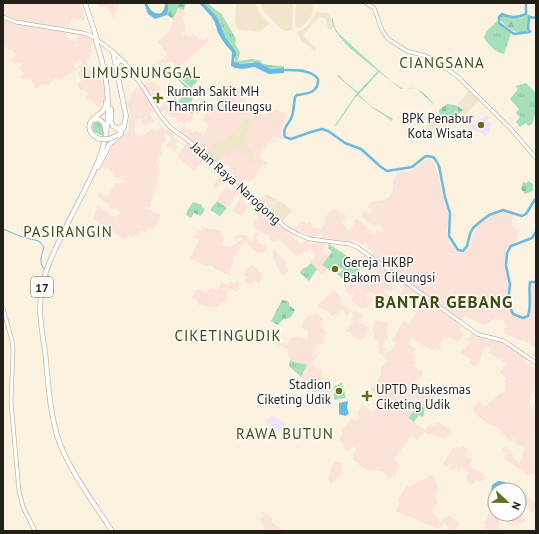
<svg xmlns="http://www.w3.org/2000/svg" width="539" height="534" font-family="'PT Sans',sans-serif">
	<style>
		.built { fill: #f1e5cc }
		.industrial { fill: #fce3da }
		.education { fill: #f0e4f8 }
		.grass { fill: url(#grass-tufts) }
		.forest { fill: url(#forest-firs) }
		.cemetery { fill: url(#cemetery-stones) }
		.park { fill: #a6dfbc }
		.water { fill: #6bbae0 }
		.lines { fill: none; stroke-linecap: round; stroke-linejoin: round }
		.stream { stroke: #6bbae0; stroke-width: 1 }
		.river { stroke: #6bbae0; stroke-width: 2.5 }
		.major-casing { stroke: #c0b8a7; stroke-width: 4.5 }
		.highway-casing { stroke: #c0b8a7; stroke-width: 5.5 }
		.major { stroke: #fff; stroke-width: 3 }
		.highway { stroke: #fff; stroke-width: 4 }
		.highway-bridge-casing { stroke: #c0b8a7; stroke-width: 5.5; stroke-linecap: butt }
		.highway-bridge { stroke: #fff; stroke-width: 4 }
		.poi-dot { fill: #666f17; stroke: #fff; stroke-width: 1.5 }
		.labels { text-anchor: middle; dominant-baseline: central; stroke-width: 3; stroke-linejoin: round; paint-order: stroke }
		.shield { fill: #fff; stroke: #65625e; stroke-width: 1 }
		.shield-label { font-size: 12px; font-weight: bold; fill: #231f19 }
		.poi-label { font-size: 13px; fill: #231f19; stroke: #fff; text-anchor: start }
		.street-label { font-size: 13px; fill: #231f19; stroke: #fff }
		.quarter-label { font-size: 15px; letter-spacing: 1px; fill: #444b0f; stroke: #fff }
		.district-label { font-size: 17px; font-weight: bold; letter-spacing: 1px; fill: #444b0f; stroke: #fff }
	</style>
	<defs>
		<pattern id="grass-tufts" width="24" height="20" patternUnits="userSpaceOnUse"><rect width="24" height="20" fill="#a6dfbc"/><path d="M3 7l-1-3M5 7V3M7 7l1-3M15 17l-1-3M17 17v-4M19 17l1-3" fill="none" stroke="#8fbfa1"/></pattern>
		<pattern id="forest-firs" width="22" height="20" patternUnits="userSpaceOnUse"><rect width="22" height="20" fill="#a6dfbc"/><path d="M5 1l3.5 6h-7zM16 11l3.5 6h-7z" fill="#8fbfa1"/></pattern>
		<pattern id="cemetery-stones" width="16" height="16" patternUnits="userSpaceOnUse"><rect width="16" height="16" fill="#a6dfbc"/><path d="M2 7V4a2 2 0 0 1 4 0v3zM10 15v-3a2 2 0 0 1 4 0v3z" fill="#8fbfa1"/></pattern>
	</defs>
	<rect width="100%" height="100%" fill="#fbf2e0"/>
	<g class="built">
		<path d="M 236,3 L 256,3 L 259,12 L 269,24 L 259,32 L 239,30 L 235,24 Z"/>
		<path d="M 260,3 L 293,3 L 292,30 L 285,31 L 279,27 L 265,13 Z"/>
		<path d="M 296,3 L 313,3 L 313,7 L 312,14 L 308,21 L 301,27 L 298,28 L 296,27 L 295,20 Z"/>
		<path d="M 316,12 L 328,13 L 331,18 L 333,27 L 329,31 L 326,20 L 324,18 L 319,17 L 303,35 L 316,49 L 314,51 L 301,40 L 298,34 L 299,31 L 308,26 Z"/>
		<path d="M 470,90 L 479,100 L 465,115 L 449,125 L 445,124 L 440,116 L 458,115 L 464,110 L 456,106 Z"/>
		<path d="M 257,112 L 261,116 L 252,123 L 253,125 L 247,142 L 255,159 L 252,164 L 234,150 L 228,157 L 224,155 L 217,162 L 206,153 L 213,143 L 233,133 L 244,118 L 253,116 Z"/>
		<path d="M 436,112 L 443,126 L 442,129 L 432,134 L 422,135 L 434,113 Z"/>
		<path d="M 266,194 L 285,204 L 292,211 L 281,222 L 270,210 L 274,206 L 274,203 L 264,196 Z"/>
	</g>
	<g class="industrial">
		<path d="M 3,3 L 81,4 L 85,19 L 83,21 L 80,18 L 78,20 L 73,17 L 69,26 L 58,27 L 57,29 L 68,31 L 66,36 L 73,41 L 76,42 L 79,33 L 93,38 L 90,49 L 93,53 L 86,61 L 88,68 L 105,84 L 105,101 L 99,107 L 90,99 L 86,98 L 89,94 L 84,89 L 81,91 L 77,84 L 82,80 L 78,74 L 81,70 L 78,68 L 83,63 L 79,59 L 73,66 L 77,69 L 75,71 L 72,70 L 73,72 L 70,74 L 59,80 L 55,77 L 50,84 L 48,85 L 45,84 L 44,85 L 41,84 L 37,89 L 34,87 L 35,85 L 29,78 L 27,79 L 25,78 L 23,80 L 20,78 L 24,73 L 19,68 L 22,64 L 20,62 L 18,64 L 17,62 L 15,65 L 11,61 L 15,56 L 16,54 L 12,50 L 3,46 Z"/>
		<path d="M 98,3 L 120,3 L 113,18 L 110,11 L 105,6 L 103,9 L 99,6 Z"/>
		<path d="M 178,8 L 184,10 L 183,12 L 185,13 L 182,17 L 186,28 L 182,33 L 190,37 L 193,34 L 201,40 L 205,40 L 208,38 L 209,39 L 201,48 L 189,58 L 184,64 L 178,66 L 171,61 L 166,64 L 163,62 L 160,65 L 158,64 L 167,54 L 158,42 L 166,35 L 172,25 L 174,14 Z"/>
		<path d="M 151,81 L 160,89 L 158,91 L 164,96 L 153,106 L 155,110 L 150,114 L 154,121 L 145,126 L 140,118 L 135,121 L 135,134 L 141,137 L 153,128 L 158,131 L 162,127 L 165,130 L 169,127 L 175,132 L 172,135 L 178,141 L 175,144 L 178,147 L 175,151 L 170,146 L 168,148 L 166,146 L 172,138 L 166,133 L 164,136 L 166,140 L 161,144 L 161,154 L 157,157 L 156,160 L 160,169 L 156,178 L 158,181 L 157,184 L 158,185 L 151,196 L 152,197 L 152,200 L 150,201 L 151,206 L 147,208 L 161,215 L 157,224 L 153,229 L 150,227 L 147,229 L 146,233 L 140,230 L 137,236 L 135,234 L 133,237 L 129,235 L 124,240 L 110,229 L 108,233 L 103,229 L 100,232 L 99,230 L 100,228 L 98,225 L 99,222 L 93,219 L 98,206 L 103,210 L 104,209 L 112,216 L 117,218 L 121,212 L 114,208 L 112,209 L 108,206 L 109,204 L 97,196 L 100,192 L 106,196 L 109,195 L 115,183 L 124,183 L 125,181 L 119,177 L 118,179 L 114,176 L 111,171 L 107,168 L 105,169 L 102,168 L 113,145 L 122,138 L 128,130 L 129,122 L 129,109 L 126,101 L 138,86 L 140,88 L 148,82 L 150,83 Z"/>
		<path d="M 226,85 L 234,92 L 237,89 L 242,92 L 239,97 L 243,99 L 258,111 L 252,120 L 244,118 L 238,126 L 238,129 L 227,138 L 213,143 L 206,153 L 179,133 L 184,127 L 188,130 L 189,129 L 194,132 L 196,130 L 203,135 L 209,126 L 203,120 L 205,115 L 216,102 L 223,98 L 225,94 L 222,89 Z"/>
		<path d="M 164,103 L 166,106 L 169,104 L 171,107 L 174,105 L 176,108 L 181,103 L 193,114 L 191,116 L 193,119 L 190,123 L 187,121 L 184,124 L 181,121 L 179,122 L 175,117 L 174,118 L 164,110 L 159,113 L 157,111 Z"/>
		<path d="M 277,110 L 287,115 L 281,129 L 283,140 L 273,136 L 259,157 L 268,163 L 259,170 L 251,182 L 246,179 L 240,187 L 247,192 L 242,200 L 245,202 L 244,204 L 248,206 L 243,216 L 232,211 L 241,197 L 237,194 L 227,208 L 217,201 L 220,195 L 227,187 L 232,192 L 237,186 L 229,179 L 224,183 L 222,182 L 216,188 L 213,186 L 221,175 L 223,178 L 228,176 L 233,171 L 227,164 L 222,168 L 217,162 L 224,155 L 228,157 L 236,148 L 252,164 L 255,159 L 247,142 L 248,137 L 245,134 L 253,125 L 252,123 L 258,115 L 261,116 L 272,111 Z"/>
		<path d="M 187,142 L 213,161 L 209,166 L 202,162 L 194,171 L 178,157 L 181,150 Z"/>
		<path d="M 427,159 L 431,160 L 435,165 L 448,212 L 449,221 L 446,234 L 450,243 L 459,254 L 464,253 L 467,250 L 475,231 L 481,221 L 489,215 L 503,210 L 514,213 L 511,225 L 519,232 L 513,246 L 508,249 L 507,253 L 506,266 L 510,284 L 508,302 L 513,314 L 523,318 L 526,317 L 528,316 L 531,305 L 529,286 L 530,282 L 536,282 L 536,357 L 531,355 L 536,348 L 524,340 L 522,341 L 503,333 L 507,326 L 502,318 L 497,320 L 496,317 L 484,326 L 465,315 L 458,325 L 461,327 L 459,330 L 464,333 L 458,342 L 449,337 L 448,339 L 444,337 L 439,345 L 442,348 L 440,350 L 436,348 L 434,350 L 432,349 L 431,350 L 412,338 L 408,343 L 416,349 L 412,354 L 415,356 L 413,360 L 416,363 L 414,366 L 423,371 L 423,374 L 414,382 L 428,392 L 427,395 L 431,398 L 425,408 L 418,404 L 415,410 L 408,418 L 425,430 L 430,423 L 434,426 L 438,422 L 451,430 L 444,440 L 439,436 L 438,437 L 435,435 L 434,436 L 430,433 L 428,435 L 424,432 L 417,440 L 411,435 L 394,460 L 400,465 L 397,469 L 395,477 L 391,476 L 389,479 L 382,471 L 367,470 L 360,466 L 358,463 L 352,459 L 354,456 L 351,454 L 353,454 L 356,449 L 352,446 L 349,452 L 343,448 L 345,445 L 339,441 L 341,438 L 340,437 L 343,433 L 341,431 L 347,425 L 349,421 L 352,419 L 357,421 L 360,416 L 357,414 L 362,405 L 373,413 L 379,403 L 379,401 L 382,403 L 384,400 L 378,397 L 382,392 L 379,390 L 374,396 L 369,393 L 381,374 L 381,368 L 388,360 L 379,352 L 380,349 L 377,347 L 379,344 L 375,338 L 373,331 L 374,320 L 388,323 L 386,335 L 389,336 L 382,346 L 386,349 L 383,353 L 385,355 L 388,351 L 389,353 L 396,343 L 392,341 L 403,321 L 409,324 L 419,309 L 413,304 L 412,306 L 409,305 L 410,303 L 407,301 L 403,302 L 400,300 L 401,297 L 399,295 L 404,289 L 402,287 L 406,282 L 394,272 L 390,278 L 394,281 L 391,285 L 393,287 L 390,292 L 386,289 L 384,292 L 394,300 L 387,311 L 380,306 L 382,303 L 378,299 L 379,298 L 372,291 L 365,296 L 367,298 L 370,296 L 373,300 L 366,308 L 365,307 L 362,309 L 351,300 L 355,294 L 353,292 L 350,295 L 345,290 L 354,278 L 356,279 L 357,278 L 355,275 L 357,274 L 369,284 L 377,281 L 374,278 L 378,273 L 373,268 L 377,265 L 379,266 L 380,264 L 376,263 L 373,266 L 371,264 L 375,255 L 371,255 L 373,252 L 367,248 L 369,246 L 365,242 L 362,245 L 354,240 L 351,243 L 328,241 L 329,239 L 327,237 L 324,240 L 320,240 L 323,235 L 320,233 L 317,237 L 315,236 L 314,239 L 311,238 L 309,244 L 311,245 L 315,241 L 326,243 L 322,251 L 327,256 L 331,251 L 333,252 L 322,265 L 327,269 L 322,275 L 311,263 L 310,261 L 316,254 L 310,248 L 306,252 L 304,251 L 297,257 L 278,238 L 275,242 L 269,239 L 270,237 L 252,226 L 259,214 L 256,211 L 261,204 L 259,202 L 264,196 L 274,204 L 274,206 L 270,211 L 289,228 L 286,232 L 288,234 L 289,233 L 301,244 L 306,239 L 308,235 L 300,231 L 298,233 L 295,232 L 296,228 L 302,221 L 307,224 L 309,222 L 312,225 L 311,226 L 314,229 L 316,227 L 320,230 L 326,222 L 324,219 L 333,208 L 336,210 L 337,209 L 340,213 L 342,213 L 346,216 L 341,222 L 350,231 L 355,224 L 355,220 L 357,219 L 374,234 L 377,230 L 382,233 L 384,230 L 383,228 L 378,224 L 375,228 L 361,215 L 364,211 L 370,215 L 373,211 L 367,207 L 371,202 L 385,200 L 390,196 L 393,189 L 393,181 L 398,172 L 407,172 L 413,169 Z"/>
		<path d="M 202,227 L 209,229 L 215,229 L 221,231 L 221,236 L 224,237 L 222,245 L 231,247 L 234,244 L 236,245 L 238,242 L 239,242 L 242,239 L 238,237 L 236,241 L 234,239 L 236,235 L 248,235 L 247,237 L 252,241 L 255,237 L 253,236 L 254,234 L 256,232 L 258,233 L 256,238 L 260,243 L 266,247 L 263,253 L 256,252 L 247,245 L 248,243 L 244,241 L 233,258 L 230,276 L 214,268 L 210,264 L 208,267 L 190,258 L 199,240 L 194,238 L 198,231 L 201,231 Z"/>
		<path d="M 274,249 L 280,257 L 283,258 L 287,264 L 285,266 L 289,271 L 282,276 L 273,258 Z"/>
		<path d="M 251,264 L 257,269 L 257,271 L 264,275 L 259,283 L 255,280 L 251,285 L 245,280 L 247,277 L 244,275 Z"/>
		<path d="M 237,281 L 241,284 L 239,289 L 238,289 L 237,292 L 229,288 L 225,301 L 217,306 L 211,307 L 199,305 L 197,300 L 192,298 L 197,289 L 206,293 L 211,287 L 217,291 L 222,282 L 229,285 L 230,282 L 235,283 Z"/>
		<path d="M 333,290 L 341,298 L 340,300 L 343,302 L 341,305 L 343,307 L 345,305 L 350,310 L 347,315 L 342,309 L 333,316 L 318,306 Z"/>
		<path d="M 354,310 L 360,315 L 362,313 L 364,315 L 359,322 L 369,328 L 366,333 L 368,334 L 361,340 L 352,337 L 350,332 L 348,332 L 345,331 L 353,322 L 351,319 L 354,316 L 352,314 Z"/>
		<path d="M 314,312 L 323,319 L 320,325 L 327,334 L 322,337 L 325,342 L 324,344 L 318,344 L 313,354 L 317,356 L 315,360 L 313,360 L 310,365 L 322,370 L 322,383 L 334,386 L 333,393 L 322,392 L 322,395 L 318,395 L 319,388 L 313,386 L 319,387 L 319,383 L 315,381 L 307,381 L 301,377 L 307,364 L 296,363 L 291,360 L 288,356 L 288,349 L 277,344 L 278,342 L 287,345 L 290,339 L 294,337 L 299,336 L 308,339 L 307,330 L 301,327 L 303,321 L 309,315 L 312,316 Z"/>
		<path d="M 474,332 L 487,336 L 486,340 L 490,341 L 492,337 L 512,346 L 510,349 L 511,350 L 514,347 L 529,358 L 526,362 L 534,368 L 536,366 L 536,389 L 529,399 L 529,403 L 531,407 L 533,406 L 536,407 L 536,472 L 535,474 L 531,473 L 529,476 L 503,458 L 507,453 L 502,449 L 504,447 L 513,454 L 512,457 L 519,463 L 523,457 L 522,455 L 525,449 L 521,446 L 517,446 L 514,438 L 510,442 L 500,429 L 487,423 L 473,412 L 473,408 L 479,401 L 485,407 L 491,400 L 493,401 L 501,392 L 504,393 L 505,382 L 504,381 L 506,379 L 500,372 L 506,363 L 488,353 L 490,348 L 485,346 L 476,367 L 469,363 L 471,359 L 460,352 L 463,348 L 465,349 L 469,344 L 471,342 L 467,340 Z"/>
		<path d="M 463,446 L 468,450 L 465,455 L 472,460 L 469,465 L 471,467 L 486,476 L 482,482 L 476,480 L 472,485 L 467,481 L 468,479 L 466,477 L 469,473 L 462,468 L 459,471 L 454,467 L 452,470 L 450,469 L 453,465 L 451,462 L 447,467 L 443,464 L 453,448 L 455,449 L 457,447 L 461,449 Z"/>
		<path d="M 337,461 L 343,464 L 341,467 L 343,472 L 330,485 L 328,477 L 331,471 L 332,465 Z"/>
		<path d="M 433,474 L 437,485 L 437,487 L 439,490 L 435,494 L 437,503 L 431,510 L 436,518 L 440,521 L 450,515 L 457,523 L 460,519 L 456,531 L 450,531 L 445,523 L 439,529 L 395,511 L 400,503 L 398,499 L 407,486 L 409,487 Z"/>
		<path d="M 526,495 L 534,502 L 536,501 L 536,508 L 532,513 L 528,510 L 529,508 L 522,503 L 520,504 Z"/>
		<path d="M 493,509 L 495,510 L 495,514 L 500,515 L 498,517 L 500,523 L 498,527 L 504,531 L 487,531 L 484,528 L 486,526 L 484,523 L 487,520 L 487,516 Z"/>
		<path d="M 263,511 L 267,513 L 273,519 L 272,522 L 281,529 L 278,531 L 264,531 L 264,529 L 260,519 L 263,516 L 261,513 Z"/>
		<path d="M 521,514 L 526,520 L 517,526 L 515,523 L 511,526 L 508,524 L 513,518 Z"/>
	</g>
	<g class="education">
		<path d="M 487,115 L 489,117 L 489,121 L 492,123 L 490,128 L 490,130 L 486,136 L 469,127 L 468,126 Z"/>
		<path d="M 272,415 L 285,423 L 283,430 L 278,432 L 266,421 Z"/>
	</g>
	<g class="grass">
		<path d="M 204,3 L 208,3 L 217,11 L 221,13 L 236,39 L 235,44 L 240,52 L 238,61 L 253,59 L 262,61 L 261,63 L 268,65 L 284,66 L 284,68 L 271,69 L 260,63 L 252,62 L 242,64 L 235,62 L 235,58 L 222,31 L 217,17 Z"/>
		<path d="M 332,16 L 335,28 L 339,34 L 391,81 L 403,89 C 406,89 410,87 413,88 C 421,88 431,100 434,105 L 417,89 L 413,88 L 401,89 L 379,72 L 360,93 L 359,95 L 371,106 L 393,119 L 392,121 L 373,108 L 357,95 L 336,126 L 335,125 L 357,93 L 337,76 L 339,75 L 345,82 L 358,92 L 378,71 C 364,59 328,35 332,16 Z"/>
		<path d="M 497,21 L 501,26 L 511,33 L 504,54 C 495,52 489,45 484,38 L 486,32 Z"/>
		<path d="M 178,78 L 192,90 L 191,96 L 193,99 L 190,104 L 200,111 L 198,114 L 195,111 L 192,114 L 178,102 L 181,98 L 178,94 L 184,86 L 177,79 Z"/>
		<path d="M 526,83 L 536,93 L 536,111 L 532,124 L 528,126 L 526,123 L 520,127 L 516,122 L 520,117 L 516,113 L 519,109 L 510,99 L 518,89 L 515,86 Z"/>
		<path d="M 95,121 L 97,121 L 101,123 L 104,130 L 103,136 L 94,132 L 92,127 Z"/>
		<path d="M 217,201 L 227,208 L 220,216 L 210,210 Z"/>
		<path d="M 329,244 L 347,256 L 349,260 L 356,266 L 358,264 L 362,267 L 352,277 L 350,276 L 345,281 L 337,274 L 343,270 L 341,268 L 340,268 L 337,266 L 331,271 L 329,270 L 322,265 L 332,252 L 328,248 Z"/>
		<path d="M 311,263 L 317,269 L 309,281 L 300,273 L 302,269 L 307,267 Z"/>
		<path d="M 290,360 L 297,363 L 307,364 L 301,377 L 289,366 Z"/>
		<path d="M 415,403 L 425,408 L 423,417 L 419,415 L 414,422 L 408,418 L 415,410 L 412,407 Z"/>
	</g>
	<g class="forest">
		<path d="M 168,3 L 186,3 L 184,10 L 178,8 L 173,19 L 167,15 L 168,10 Z"/>
		<path d="M 501,14 C 511,16 519,22 528,14 L 531,15 L 527,20 L 527,27 L 529,29 C 519,38 507,28 499,19 Z"/>
	</g>
	<g class="cemetery">
		<path d="M 447,104 L 455,105 L 464,110 L 448,121 L 442,115 L 440,116 L 439,110 Z"/>
		<path d="M 528,181 L 533,184 L 533,191 L 525,194 L 521,189 L 523,182 L 527,183 Z"/>
		<path d="M 193,202 L 202,205 L 202,207 L 205,209 L 201,216 L 194,213 L 191,218 L 186,215 L 187,211 Z"/>
		<path d="M 282,300 L 288,301 L 290,306 L 295,310 L 291,317 L 286,319 L 284,318 L 278,325 L 271,321 Z"/>
	</g>
	<g class="park">
		<path d="M 187,68 L 199,79 L 191,88 L 179,77 Z"/>
		<path d="M 342,383 L 346,398 L 334,400 L 334,386 Z"/>
	</g>
	<g class="water">
		<path d="M 144,3 L 147,3 C 151,15 165,19 165,3 L 168,3 L 168,10 L 167,15 L 155,19 L 148,14 Z"/>
		<path d="M 199,3 L 204,3 L 217,17 L 225,37 L 236,52 L 234,61 L 235,62 L 242,64 L 258,62 L 271,69 L 284,68 L 284,73 L 269,74 L 254,67 L 243,69 L 235,68 L 231,66 L 232,52 L 225,44 L 218,33 L 215,23 L 211,16 Z"/>
		<path d="M 348,401 L 347,408 L 349,414 L 345,416 L 339,414 L 339,403 Z"/>
		<path d="M 498,481 C 505,481 510,484 514,490 L 495,490 L 495,494 L 491,490 L 492,485 Z"/>
	</g>
	<g class="lines">
		<g class="stream">
			<path d="M 3,229 L 22,237 L 39,241 L 44,247 C 42,255 38,261 44,269"/>
			<path d="M 45,283 L 47,287"/>
		</g>
		<g class="river">
			<path d="M 526,3 L 526,14 C 517,18 511,18 502,14 L 499,17 L 499,23 L 514,34 L 530,32 L 528,29 L 529,17 L 536,18"/>
			<path d="M 282,70 C 293,70 311,69 318,79 C 319,92 308,94 297,95 L 295,97 C 294,103 294,110 292,116 C 289,125 282,127 285,137 L 291,139 L 311,132 L 322,129 L 328,131 L 345,143 L 361,149 L 381,167 L 387,171 L 412,167 L 422,159 L 426,156 L 433,157 L 435,159 L 439,166 L 445,197 L 450,213 L 449,236 L 458,250 L 463,251 L 467,246 L 470,234 L 473,228 L 481,221 L 489,215 L 503,210 L 522,216 L 526,214 L 534,201 L 536,199"/>
			<path d="M 536,232 L 532,238 L 511,246 L 507,253 L 506,266 L 510,284 L 508,302 L 513,314 L 523,318 L 528,316 C 532,303 528,293 530,282 L 536,282"/>
		</g>
		<defs>
			<g id="major">
				<path d="M 366,3 L 374,8 L 382,30 L 388,39 L 407,51 L 426,56 L 435,61 L 457,76 L 510,128 L 536,158"/>
				<path d="M 3,17 L 16,22 L 83,33 L 94,37 L 113,52 L 124,62 L 143,87 L 160,115 L 170,127 L 210,157 L 236,186 L 257,200 L 285,227 L 299,235 L 310,239 L 349,244 L 357,247 L 477,334 L 504,341 L 536,363"/>
				<path d="M 3,308 L 12,341 L 13,351 L 11,402 L 19,491 L 23,507 L 35,531"/>
			</g>
			<g id="highway">
				<path d="M 85,3 L 96,36"/>
				<path d="M 96,41 C 109,79 114,120 99,159 C 90,182 77,204 66,227 C 58,244 48,261 44,279 C 37,306 41,325 45,351 C 48,379 49,407 57,435 C 66,466 94,503 112,531"/>
				<path d="M 113,52 L 126,116 L 124,127 L 118,135"/>
				<path d="M 117,65 L 119,60 L 124,62"/>
				<path d="M 111,109 L 111,122 L 113,126 L 118,129 L 124,125"/>
				<path d="M 93,120 L 98,119 C 103,121 105,125 105,130"/>
				<path d="M 100,139 C 91,136 85,127 93,119 C 96,116 100,114 103,111 C 105,108 106,105 106,102"/>
				<path d="M 98,167 L 109,145 L 121,134"/>
			</g>
		</defs>
		<use href="#major" class="major-casing"/>
		<use href="#highway" class="highway-casing"/>
		<use href="#major" class="major"/>
		<use href="#highway" class="highway"/>
		<defs>
			<path id="highway-bridge" d="M 100,139 L 109,139 L 118,135"/>
		</defs>
		<use href="#highway-bridge" class="highway-bridge-casing"/>
		<use href="#highway-bridge" class="highway-bridge"/>
	</g>
	<g class="poi-dot">
		<path d="M156 92h4v4h4v4h-4v4h-4v-4h-4v-4h4z"/>
		<circle cx="481" cy="125" r="4"/>
		<circle cx="335" cy="269" r="4"/>
		<circle cx="339" cy="391" r="4"/>
		<path d="M365 390h4v4h4v4h-4v4h-4v-4h-4v-4h4z"/>
	</g>
	<g class="labels">
		<rect class="shield" x="31" y="277" width="22" height="20" rx="3"/>
		<g class="shield-label">
			<text x="42" y="287">17</text>
		</g>
		<g class="poi-label">
			<text x="167" y="91">Rumah Sakit MH<tspan x="167" dy="15">Thamrin Cileungsu</tspan></text>
			<text x="473" y="118" text-anchor="end">BPK Penabur<tspan x="473" dy="15">Kota Wisata</tspan></text>
			<text x="343" y="262">Gereja HKBP<tspan x="343" dy="15">Bakom Cileungsi</tspan></text>
			<text x="331" y="384" text-anchor="end">Stadion<tspan x="331" dy="15">Ciketing Udik</tspan></text>
			<text x="376" y="389">UPTD Puskesmas<tspan x="376" dy="15">Ciketing Udik</tspan></text>
		</g>
		<g class="street-label">
			<text transform="translate(236 183) rotate(42)">Jalan Raya Narogong</text>
		</g>
		<g class="quarter-label">
			<text x="442" y="62">CIANGSANA</text>
			<text x="142" y="72">LIMUSNUNGGAL</text>
			<text x="68" y="231">PASIRANGIN</text>
			<text x="228" y="335">CIKETINGUDIK</text>
			<text x="285" y="433">RAWA BUTUN</text>
		</g>
		<g class="district-label">
			<text x="444" y="302">BANTAR GEBANG</text>
		</g>
	</g>
	<rect width="539" height="534" fill="none" stroke="#231f19" stroke-width="8"/>
	<g transform="translate(507 502) rotate(112)"><circle r="19" fill="#ffffff" stroke="#a7a5a3"/>
	<path d="M0-3L7 15L0 10L-7 15Z" fill="#666f17"/>
	<text y="-6" font-size="11" font-weight="bold" text-anchor="middle" fill="#231f19">N</text>
	</g>
</svg>
